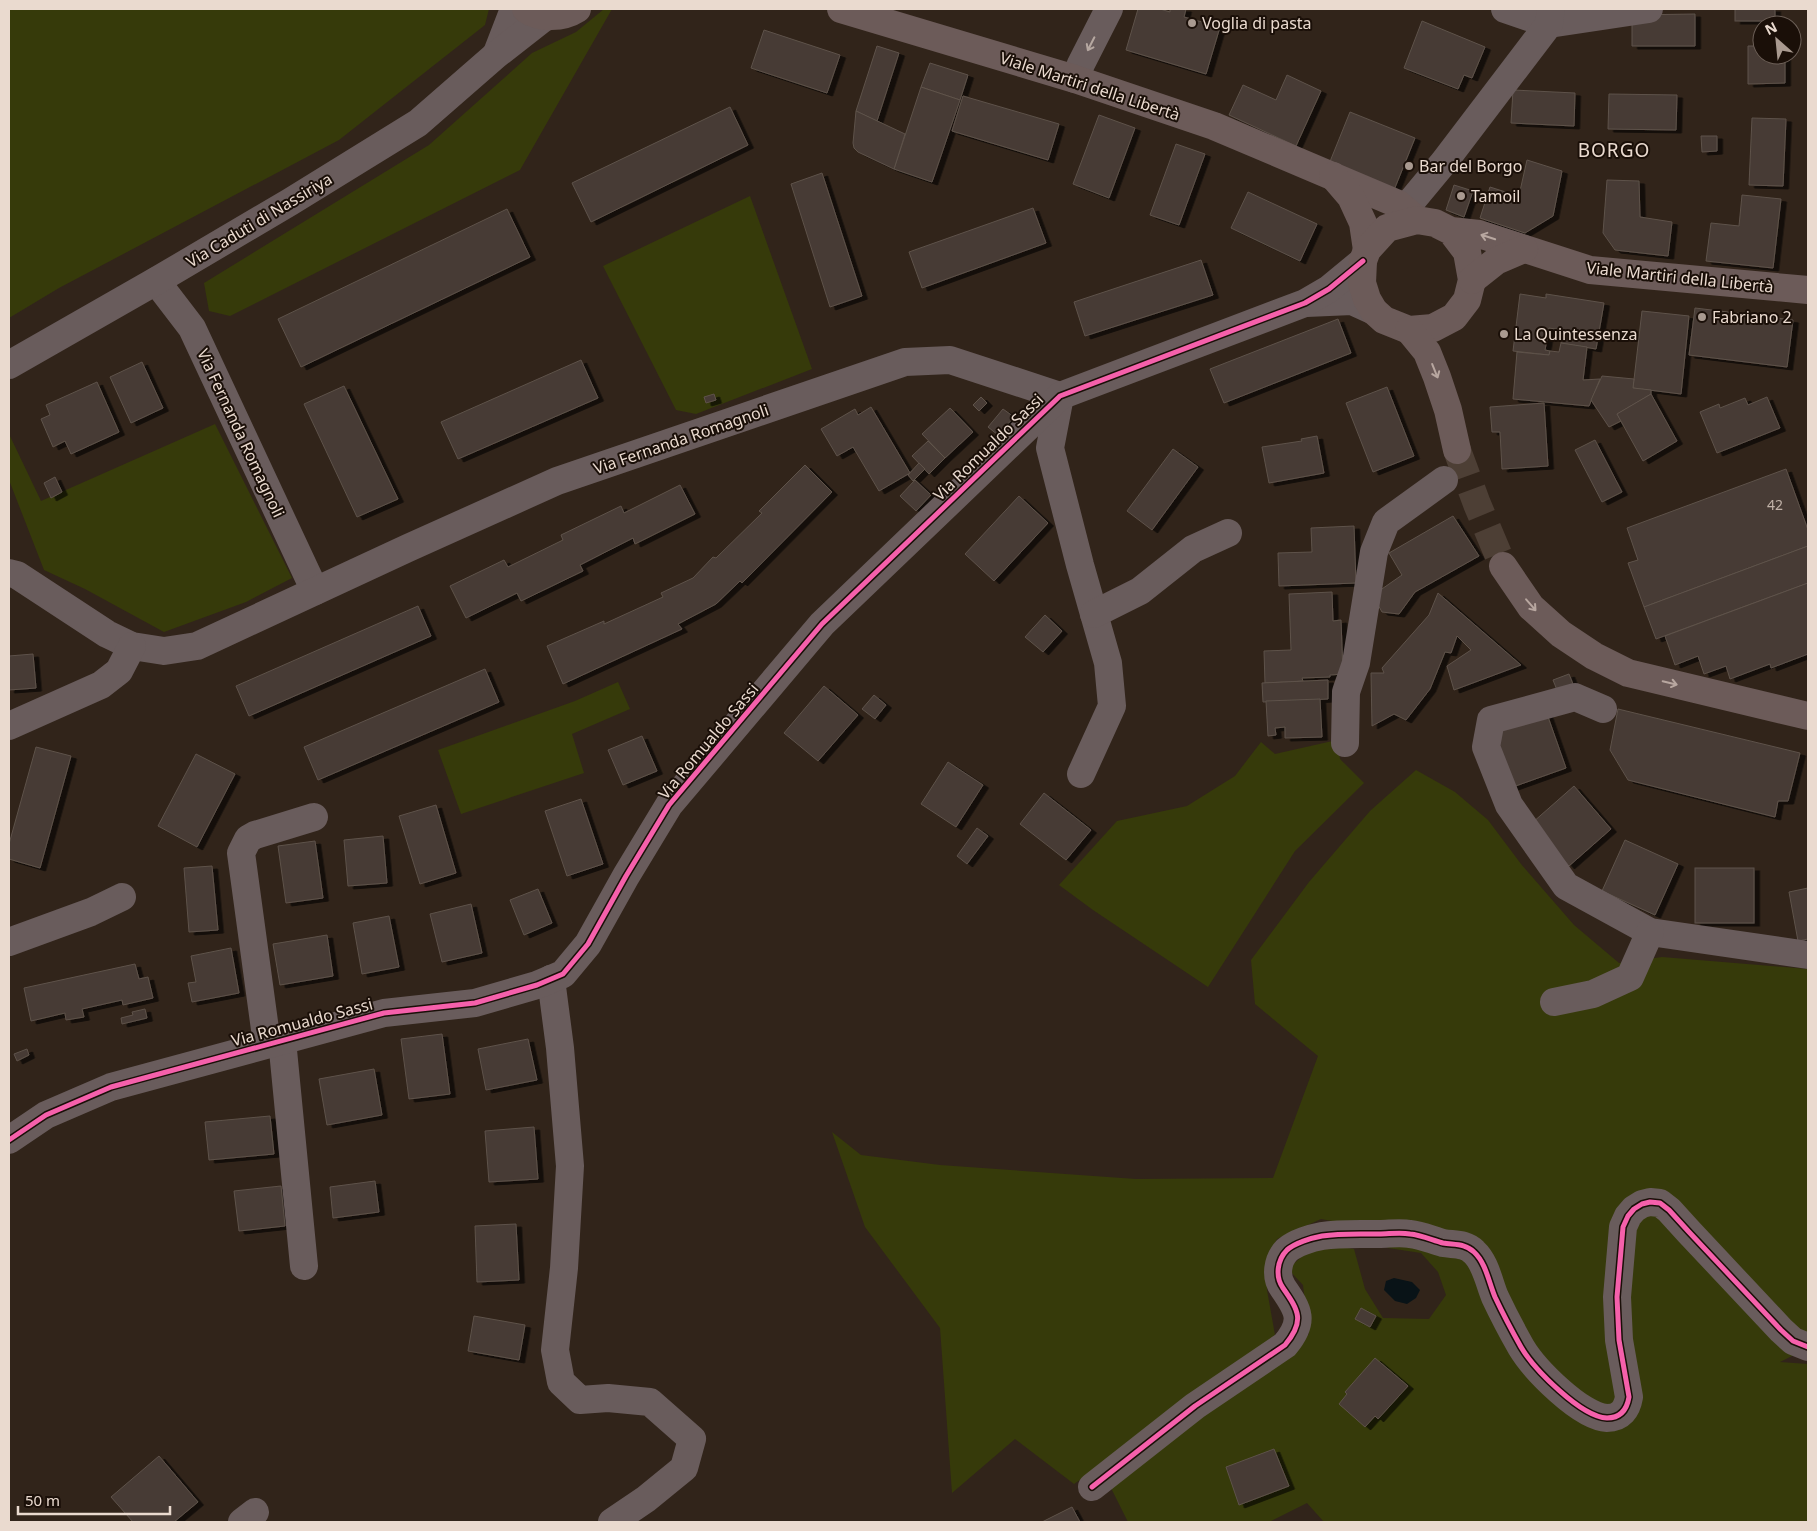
<svg xmlns="http://www.w3.org/2000/svg" width="1817" height="1531" font-family="'Noto Sans',sans-serif">
	<style>
		.green { fill: #363a0a }
		.water { fill: #091317 }
		.building { fill: #463b34; stroke: #5e524a; filter: url(#shadow) }
		.lines { fill: none; stroke-linecap: round; stroke-linejoin: round }
		.major-tunnel { stroke: #4d3f35; stroke-width: 28; stroke-dasharray: 28 14; stroke-linecap: butt }
		.minor { stroke: #695c5c; stroke-width: 28 }
		.major { stroke: #6c5b59; stroke-width: 28 }
		.cycleway-casing { stroke: #1a0f08; stroke-width: 8 }
		.cycleway { stroke: #f560ab; stroke-width: 5 }
		.oneway { stroke: #b6a8a1 }
		.oneway2 { stroke: #b8a7a0 }
		.poi-dot { fill: #a99a90; stroke: #1a0f08; stroke-width: 2 }
		.labels { text-anchor: middle; dominant-baseline: central; stroke-width: 4; stroke-linejoin: round; paint-order: stroke }
		.number-label { font-size: 14px; fill: #c1b2a8 }
		.poi-label { font-size: 16px; fill: #eadacf; stroke: #1a0f08; text-anchor: start }
		.street-label { font-size: 16px; fill: #eadacf; stroke: #1a0f08 }
		.quarter-label { font-size: 19px; letter-spacing: 1px; fill: #eadacf; stroke: #1a0f08 }
	</style>
	<defs>
		<filter id="shadow"><feDropShadow dx="5.5" dy="3" stdDeviation="0" flood-color="#0009"/></filter>
	</defs>
	<rect width="100%" height="100%" fill="#31241a"/>
	<g class="green">
		<path d="M 9,9 L 489,9 L 485,25 L 339,140 L 59,288 L 9,318 Z"/>
		<path d="M 604,9 L 612,9 L 520,170 L 230,316 L 209,311 L 204,283 L 429,145 L 532,53 L 576,32 Z"/>
		<path d="M 750,196 L 812,369 L 696,414 L 676,410 L 603,266 Z"/>
		<path d="M 215,424 L 292,578 L 246,602 L 164,632 L 85,589 L 44,570 L 9,480 L 9,434 L 41,501 Z"/>
		<path d="M 618,682 L 630,709 L 572,734 L 584,773 L 461,814 L 438,750 L 575,701 Z"/>
		<path d="M 1337,740 L 1340,759 L 1364,783 L 1295,851 L 1208,987 L 1093,910 L 1059,885 L 1117,821 L 1187,806 L 1235,776 L 1261,742 L 1275,754 Z"/>
		<path d="M 1416,770 L 1455,792 L 1488,820 L 1521,864 L 1574,925 L 1619,963 L 1662,957 L 1808,969 L 1808,1348 L 1780,1362 L 1808,1364 L 1808,1522 L 1324,1522 L 1307,1503 L 1269,1522 L 1128,1522 L 1110,1486 L 1202,1412 L 1309,1334 L 1303,1285 L 1288,1269 L 1317,1243 L 1354,1249 L 1365,1289 L 1383,1318 L 1429,1319 L 1446,1295 L 1438,1272 L 1421,1253 L 1388,1248 L 1358,1226 L 1321,1219 L 1277,1239 L 1268,1257 L 1267,1290 L 1275,1335 L 1144,1436 L 1074,1484 L 1015,1439 L 952,1493 L 940,1328 L 865,1227 L 832,1132 L 861,1155 L 940,1165 L 1136,1179 L 1273,1178 L 1318,1056 L 1255,1004 L 1251,960 L 1309,882 L 1370,811 Z"/>
	</g>
	<path class="water" d="M 1394,1278 L 1412,1282 L 1420,1290 L 1416,1298 L 1407,1304 L 1395,1301 L 1384,1290 L 1386,1281 Z"/>
	<g class="building">
		<path d="M 1138,9 L 1160,9 L 1170,12 L 1170,9 L 1186,9 L 1184,17 L 1220,27 L 1206,74 L 1126,50 Z"/>
		<rect x="1735" y="9" width="40" height="12"/>
		<path d="M 1695,14 L 1695,46 L 1632,46 L 1632,15 Z"/>
		<path d="M 1422,21 L 1485,47 L 1472,78 L 1464,75 L 1458,89 L 1404,68 Z"/>
		<path d="M 764,30 L 840,55 L 827,93 L 751,68 Z"/>
		<path d="M 877,46 L 899,53 L 877,121 L 856,111 Z"/>
		<path d="M 1748,46 L 1762,46 L 1762,55 L 1785,55 L 1785,83 L 1748,84 Z"/>
		<path d="M 930,63 L 968,75 L 960,100 L 921,87 Z"/>
		<path d="M 1287,75 L 1321,91 L 1296,146 L 1229,115 L 1243,85 L 1276,100 Z"/>
		<path d="M 921,87 L 960,100 L 932,182 L 894,169 Z"/>
		<path d="M 1513,90 L 1575,93 L 1574,126 L 1511,123 Z"/>
		<path d="M 1609,94 L 1677,95 L 1676,130 L 1608,129 Z"/>
		<path d="M 963,96 L 1059,124 L 1048,160 L 952,131 Z"/>
		<path d="M 730,107 L 748,145 L 591,222 L 572,183 Z"/>
		<path d="M 856,111 L 905,134 L 894,169 L 858,152 L 854,148 L 853,143 Z"/>
		<path d="M 1350,112 L 1415,138 L 1394,190 L 1329,164 Z"/>
		<path d="M 1099,115 L 1135,128 L 1109,198 L 1073,184 Z"/>
		<path d="M 1752,118 L 1786,119 L 1783,186 L 1749,185 Z"/>
		<path d="M 1701,136 L 1717,136 L 1717,151 L 1702,152 Z"/>
		<path d="M 1176,144 L 1205,154 L 1179,225 L 1150,215 Z"/>
		<path d="M 1527,160 L 1562,171 L 1553,216 L 1525,233 L 1480,218 L 1490,187 L 1515,195 L 1520,191 Z"/>
		<path d="M 822,173 L 862,296 L 830,307 L 791,184 Z"/>
		<path d="M 1607,180 L 1639,181 L 1640,217 L 1672,222 L 1668,256 L 1615,250 L 1603,233 Z"/>
		<path d="M 1454,185 L 1473,191 L 1464,217 L 1446,210 Z"/>
		<path d="M 1248,192 L 1317,224 L 1300,261 L 1231,228 Z"/>
		<path d="M 1742,195 L 1781,199 L 1773,268 L 1706,261 L 1711,223 L 1739,226 Z"/>
		<path d="M 1033,208 L 1046,243 L 922,288 L 909,252 Z"/>
		<path d="M 507,209 L 530,257 L 301,367 L 278,319 Z"/>
		<path d="M 1201,260 L 1213,295 L 1085,336 L 1074,302 Z"/>
		<path d="M 1520,294 L 1546,298 L 1546,294 L 1604,303 L 1596,349 L 1561,343 L 1562,330 L 1549,328 L 1545,350 L 1550,351 L 1549,355 L 1513,351 Z"/>
		<path d="M 1695,308 L 1793,320 L 1787,367 L 1689,355 Z"/>
		<path d="M 1642,311 L 1689,316 L 1681,394 L 1633,388 Z"/>
		<path d="M 1338,319 L 1351,353 L 1224,403 L 1210,369 Z"/>
		<path d="M 1561,343 L 1587,347 L 1583,380 L 1600,379 L 1589,406 L 1513,399 L 1517,352 L 1549,355 L 1550,351 L 1559,352 Z"/>
		<path d="M 581,360 L 598,398 L 458,459 L 441,422 Z"/>
		<path d="M 142,362 L 163,408 L 131,423 L 110,377 Z"/>
		<path d="M 1602,376 L 1634,379 L 1633,388 L 1651,390 L 1651,394 L 1617,414 L 1621,421 L 1609,427 L 1591,400 Z"/>
		<path d="M 97,382 L 119,432 L 71,454 L 65,441 L 53,447 L 41,419 L 50,415 L 46,405 Z"/>
		<path d="M 344,386 L 398,499 L 357,517 L 304,404 Z"/>
		<path d="M 1387,387 L 1414,456 L 1373,472 L 1346,403 Z"/>
		<path d="M 714,394 L 716,400 L 706,403 L 704,397 Z"/>
		<path d="M 1651,394 L 1677,441 L 1643,461 L 1617,414 Z"/>
		<path d="M 981,397 L 987,403 L 979,411 L 973,405 Z"/>
		<path d="M 1767,397 L 1780,428 L 1717,453 L 1700,412 L 1719,404 L 1720,408 L 1745,398 L 1748,405 Z"/>
		<path d="M 1544,403 L 1548,466 L 1502,469 L 1500,432 L 1492,432 L 1490,407 Z"/>
		<path d="M 871,407 L 910,473 L 879,491 L 853,447 L 837,456 L 821,429 L 855,409 L 858,415 Z"/>
		<path d="M 950,408 L 973,432 L 945,458 L 922,434 Z"/>
		<path d="M 1003,409 L 1014,417 L 998,435 L 988,427 Z"/>
		<path d="M 1317,436 L 1324,473 L 1269,483 L 1262,447 L 1302,441 L 1301,439 Z"/>
		<path d="M 1595,440 L 1622,492 L 1602,502 L 1575,450 Z"/>
		<path d="M 928,441 L 945,458 L 929,474 L 912,456 Z"/>
		<path d="M 1173,449 L 1198,467 L 1152,530 L 1127,511 Z"/>
		<path d="M 919,463 L 925,469 L 913,481 L 908,475 Z"/>
		<path d="M 805,465 L 832,492 L 742,583 L 740,581 L 716,604 L 678,624 L 682,629 L 563,684 L 547,646 L 604,621 L 604,624 L 663,597 L 661,593 L 693,578 L 713,557 L 716,558 L 762,513 L 759,511 Z"/>
		<path d="M 1786,469 L 1808,530 L 1808,546 L 1644,607 L 1628,563 L 1638,560 L 1627,528 Z"/>
		<path d="M 55,477 L 62,492 L 51,498 L 44,483 Z"/>
		<path d="M 915,480 L 931,495 L 916,511 L 900,496 Z"/>
		<path d="M 680,485 L 695,514 L 635,544 L 633,538 L 580,565 L 583,571 L 521,601 L 517,593 L 466,618 L 450,586 L 504,560 L 508,567 L 563,540 L 561,535 L 621,506 L 624,513 Z"/>
		<path d="M 1019,496 L 1048,523 L 994,581 L 965,554 Z"/>
		<path d="M 1453,516 L 1479,556 L 1415,592 L 1399,614 L 1382,612 L 1377,603 L 1379,591 L 1402,575 L 1389,553 Z"/>
		<path d="M 1354,526 L 1356,583 L 1279,586 L 1278,553 L 1312,552 L 1311,528 Z"/>
		<path d="M 1808,546 L 1808,583 L 1656,639 L 1644,607 Z"/>
		<path d="M 1808,583 L 1808,654 L 1771,668 L 1770,664 L 1730,679 L 1726,666 L 1704,674 L 1698,656 L 1675,665 L 1665,636 Z"/>
		<path d="M 1332,592 L 1333,621 L 1341,620 L 1343,674 L 1330,675 L 1330,677 L 1302,678 L 1303,681 L 1265,683 L 1264,651 L 1291,650 L 1289,594 Z"/>
		<path d="M 1438,593 L 1521,665 L 1454,690 L 1447,666 L 1471,650 L 1457,636 L 1451,653 L 1445,652 L 1430,689 L 1406,720 L 1394,714 L 1372,726 L 1371,673 L 1384,673 L 1382,668 L 1429,615 Z"/>
		<path d="M 418,606 L 431,636 L 249,716 L 236,686 Z"/>
		<path d="M 1045,615 L 1062,631 L 1043,652 L 1025,637 Z"/>
		<path d="M 33,654 L 36,688 L 9,690 L 9,656 Z"/>
		<path d="M 485,669 L 499,702 L 318,780 L 304,747 Z"/>
		<path d="M 1569,674 L 1573,684 L 1557,690 L 1553,680 Z"/>
		<path d="M 1328,680 L 1328,699 L 1263,702 L 1262,683 Z"/>
		<path d="M 824,686 L 858,715 L 818,761 L 784,733 Z"/>
		<path d="M 874,695 L 886,705 L 875,719 L 862,709 Z"/>
		<path d="M 1320,699 L 1322,737 L 1285,738 L 1285,727 L 1275,728 L 1276,735 L 1268,736 L 1266,701 Z"/>
		<path d="M 1618,709 L 1800,753 L 1788,801 L 1778,801 L 1775,817 L 1628,780 L 1610,750 Z"/>
		<path d="M 1547,714 L 1566,768 L 1510,788 L 1491,734 Z"/>
		<path d="M 642,736 L 657,771 L 623,785 L 608,750 Z"/>
		<path d="M 36,747 L 71,756 L 40,868 L 9,859 L 9,844 Z"/>
		<path d="M 196,754 L 235,774 L 197,847 L 158,826 Z"/>
		<path d="M 948,762 L 983,785 L 956,827 L 921,804 Z"/>
		<path d="M 1574,786 L 1611,829 L 1569,866 L 1532,823 Z"/>
		<path d="M 1044,793 L 1091,830 L 1066,860 L 1020,824 Z"/>
		<path d="M 581,799 L 603,864 L 567,876 L 545,811 Z"/>
		<path d="M 436,805 L 456,873 L 420,884 L 399,816 Z"/>
		<path d="M 977,828 L 988,836 L 967,864 L 957,856 Z"/>
		<path d="M 383,836 L 387,883 L 348,886 L 344,840 Z"/>
		<path d="M 1625,840 L 1678,864 L 1655,915 L 1602,891 Z"/>
		<path d="M 315,841 L 323,898 L 286,903 L 278,846 Z"/>
		<path d="M 212,866 L 218,930 L 189,932 L 184,868 Z"/>
		<rect x="1695" y="868" width="59" height="55"/>
		<path d="M 1808,888 L 1808,939 L 1798,941 L 1789,892 Z"/>
		<path d="M 538,889 L 552,923 L 524,935 L 510,900 Z"/>
		<path d="M 471,904 L 482,953 L 442,962 L 430,914 Z"/>
		<path d="M 389,916 L 399,967 L 362,974 L 353,923 Z"/>
		<path d="M 327,935 L 333,976 L 280,985 L 273,944 Z"/>
		<path d="M 231,948 L 239,993 L 192,1002 L 188,983 L 196,982 L 191,956 Z"/>
		<path d="M 135,964 L 139,979 L 148,977 L 153,998 L 123,1005 L 122,1000 L 82,1009 L 84,1017 L 66,1020 L 65,1013 L 31,1021 L 24,988 Z"/>
		<path d="M 145,1009 L 147,1018 L 122,1024 L 121,1018 L 133,1015 L 132,1012 Z"/>
		<path d="M 442,1034 L 450,1094 L 409,1099 L 401,1039 Z"/>
		<path d="M 528,1039 L 537,1080 L 486,1090 L 478,1049 Z"/>
		<path d="M 27,1049 L 29,1055 L 17,1061 L 14,1054 Z"/>
		<path d="M 374,1069 L 382,1115 L 327,1125 L 319,1079 Z"/>
		<path d="M 270,1116 L 274,1154 L 209,1160 L 205,1122 Z"/>
		<path d="M 534,1127 L 538,1179 L 489,1182 L 485,1131 Z"/>
		<path d="M 375,1181 L 379,1212 L 333,1218 L 330,1187 Z"/>
		<path d="M 281,1186 L 285,1226 L 239,1231 L 234,1191 Z"/>
		<path d="M 516,1224 L 519,1280 L 477,1282 L 475,1226 Z"/>
		<path d="M 1361,1308 L 1376,1316 L 1370,1327 L 1355,1319 Z"/>
		<path d="M 474,1316 L 525,1325 L 519,1360 L 468,1351 Z"/>
		<path d="M 1375,1358 L 1408,1386 L 1378,1419 L 1375,1416 L 1365,1427 L 1339,1404 L 1347,1394 L 1345,1392 Z"/>
		<path d="M 1274,1449 L 1289,1486 L 1239,1505 L 1226,1467 Z"/>
		<path d="M 159,1456 L 198,1502 L 174,1522 L 133,1522 L 111,1497 Z"/>
		<path d="M 1072,1507 L 1080,1522 L 1042,1522 Z"/>
	</g>
	<g class="lines">
		<path class="major-tunnel" d="M 1457,450 L 1477,504 L 1503,566"/>
		<g class="minor">
			<path d="M 1505,9 L 1549,24 L 1649,9"/>
			<path d="M 497,53 L 514,9"/>
			<path d="M 1075,79 L 1081,64 L 1109,9"/>
			<path d="M 1405,209 L 1444,162 L 1549,24 L 1551,9"/>
			<path d="M 156,281 L 192,328 L 315,591"/>
			<path d="M 1306,303 L 1352,301 L 1374,311"/>
			<path d="M 9,365 L 156,281 L 290,202 L 418,123 L 496,55 L 546,16"/>
			<path d="M 1060,396 L 1050,448 L 1080,565 L 1108,663 L 1112,706 L 1081,774"/>
			<path d="M 9,573 L 17,575 L 107,634 L 132,646 L 164,651 L 197,646 L 408,548 L 557,481 L 905,362 L 950,360 L 1060,396"/>
			<path d="M 1094,614 L 1140,591 L 1193,549 L 1228,533"/>
			<path d="M 1603,709 L 1575,697 L 1491,720 L 1486,747 L 1509,805 L 1566,886 L 1650,932 L 1808,955"/>
			<path d="M 9,726 L 101,685 L 119,671 L 132,646"/>
			<path d="M 1345,743 L 1346,692 L 1356,663 L 1374,552 L 1386,522 L 1444,480"/>
			<path d="M 9,942 L 91,912 L 122,897"/>
			<path d="M 551,979 L 560,1048 L 570,1166 L 564,1268 L 555,1350 L 561,1382 L 580,1400 L 608,1398 L 650,1402 L 692,1439 L 684,1468 L 646,1499 L 612,1522"/>
			<path d="M 1554,1002 L 1593,994 L 1630,977 L 1650,932"/>
			<path d="M 282,1040 L 304,1266"/>
			<path d="M 267,1044 L 241,853 L 248,839 L 255,835 L 314,817"/>
			<path d="M 9,1140 L 46,1115 L 111,1087 L 384,1013 L 475,1003 L 537,985 L 563,974 L 588,944 L 626,876 L 669,805 L 822,624 L 1060,396 L 1305,303 L 1329,289 L 1363,261"/>
			<path d="M 1092,1487 L 1195,1406 L 1285,1345 C 1305,1321 1299,1311 1283,1288 C 1275,1277 1277,1260 1287,1250 C 1295,1243 1311,1238 1322,1236 C 1340,1233 1361,1234 1379,1234 C 1389,1234 1400,1232 1410,1234 C 1421,1235 1432,1240 1443,1243 C 1454,1245 1465,1243 1474,1252 C 1486,1263 1489,1283 1495,1297 C 1503,1314 1512,1331 1521,1347 C 1534,1369 1581,1417 1607,1418 C 1621,1418 1627,1409 1629,1397 L 1619,1340 L 1617,1297 L 1623,1227 L 1628,1216 L 1634,1209 L 1642,1204 L 1650,1202 L 1660,1203 L 1669,1210 L 1689,1232 L 1781,1330 L 1793,1341 L 1808,1347"/>
			<path d="M 242,1522 L 255,1512"/>
		</g>
		<g class="major">
			<path d="M 526,9 C 540,19 563,18 577,9"/>
			<path d="M 841,9 L 1075,79 L 1214,126 L 1398,204 L 1417,220"/>
			<path d="M 1333,176 L 1351,197 L 1363,223 L 1367,250"/>
			<path d="M 1451,231 L 1467,252 L 1472,280 L 1467,300 L 1454,317 L 1433,328 L 1409,330 L 1384,320 L 1374,311 L 1367,299 L 1362,283 L 1363,261 L 1367,250 L 1387,228 L 1417,220 L 1435,223 L 1451,231 L 1479,234 L 1590,270 L 1808,290"/>
			<path d="M 1472,280 L 1496,261 L 1524,249"/>
			<path d="M 1409,330 L 1427,352 L 1437,377 L 1448,410 L 1457,450"/>
			<path d="M 1503,566 L 1531,607 L 1561,634 L 1594,656 L 1628,673 L 1808,716"/>
		</g>
		<defs>
			<g id="cycleway">
				<path d="M 9,1140 L 46,1115 L 111,1087 L 384,1013 L 475,1003 L 537,985 L 563,974 L 588,944 L 626,876 L 669,805 L 822,624 L 1060,396 L 1305,303 L 1329,289 L 1363,261"/>
				<path d="M 1092,1487 L 1195,1406 L 1285,1345 C 1305,1321 1299,1311 1283,1288 C 1275,1277 1277,1260 1287,1250 C 1295,1243 1311,1238 1322,1236 C 1340,1233 1361,1234 1379,1234 C 1389,1234 1400,1232 1410,1234 C 1421,1235 1432,1240 1443,1243 C 1454,1245 1465,1243 1474,1252 C 1486,1263 1489,1283 1495,1297 C 1503,1314 1512,1331 1521,1347 C 1534,1369 1581,1417 1607,1418 C 1621,1418 1627,1409 1629,1397 L 1619,1340 L 1617,1297 L 1623,1227 L 1628,1216 L 1634,1209 L 1642,1204 L 1650,1202 L 1660,1203 L 1669,1210 L 1689,1232 L 1781,1330 L 1793,1341 L 1808,1347"/>
			</g>
		</defs>
		<use href="#cycleway" class="cycleway-casing"/>
		<use href="#cycleway" class="cycleway"/>
	</g>
	<defs><path id="oneway-shaft" d="M-6 0H5M1.5-3L5.5 0L1.5 3" fill="none" stroke-width="1.6" stroke-linecap="round" stroke-linejoin="round" transform="scale(1.25)"/></defs>
	<use class="oneway" href="#oneway-shaft" transform="translate(1091 44) rotate(117)"/>
	<g class="oneway2">
		<use href="#oneway-shaft" transform="translate(1488 237) rotate(-162)"/>
		<use href="#oneway-shaft" transform="translate(1435 371) rotate(68)"/>
		<use href="#oneway-shaft" transform="translate(1531 605) rotate(49)"/>
		<use href="#oneway-shaft" transform="translate(1670 683) rotate(13)"/>
	</g>
	<g class="poi-dot">
		<circle cx="1192" cy="23" r="5"/>
		<circle cx="1409" cy="166" r="5"/>
		<circle cx="1461" cy="196" r="5"/>
		<circle cx="1702" cy="317" r="5"/>
		<circle cx="1504" cy="334" r="5"/>
	</g>
	<g class="labels">
		<g class="number-label">
			<text x="1775" y="504">42</text>
		</g>
		<g class="poi-label">
			<text x="1202" y="23">Voglia di pasta</text>
			<text x="1419" y="166">Bar del Borgo</text>
			<text x="1471" y="196">Tamoil</text>
			<text x="1712" y="317">Fabriano 2</text>
			<text x="1514" y="334">La Quintessenza</text>
		</g>
		<g class="street-label">
			<text transform="translate(1090 86) rotate(18)">Viale Martiri della Libertà</text>
			<text transform="translate(259 220) rotate(-31)">Via Caduti di Nassiriya</text>
			<text transform="translate(1680 277) rotate(6)">Viale Martiri della Libertà</text>
			<text transform="translate(241 433) rotate(65)">Via Fernanda Romagnoli</text>
			<text transform="translate(681 439) rotate(-19)">Via Fernanda Romagnoli</text>
			<text transform="translate(988 447) rotate(-44)">Via Romualdo Sassi</text>
			<text transform="translate(708 741) rotate(-50)">Via Romualdo Sassi</text>
			<text transform="translate(302 1022) rotate(-15)">Via Romualdo Sassi</text>
		</g>
		<g class="quarter-label">
			<text x="1614" y="150">BORGO</text>
		</g>
	</g>
	<rect width="1817" height="1531" fill="none" stroke="#eadacf" stroke-width="20"/>
	<g transform="translate(1777 40) rotate(333)"><circle r="24" fill="#1a0f08" stroke="#6d6058"/>
	<path d="M0-4L9 19L0 12L-9 19Z" fill="#a99a90"/>
	<text y="-8" font-size="14" font-weight="bold" text-anchor="middle" fill="#eadacf">N</text>
	</g>
	<path d="M18 1506v8h152v-8" fill="none" stroke="#eadacf" stroke-width="2.5"/>
	<text x="25" y="1506" font-size="15" fill="#eadacf" stroke="#1a0f08" stroke-width="4" paint-order="stroke">50 m</text>
</svg>
